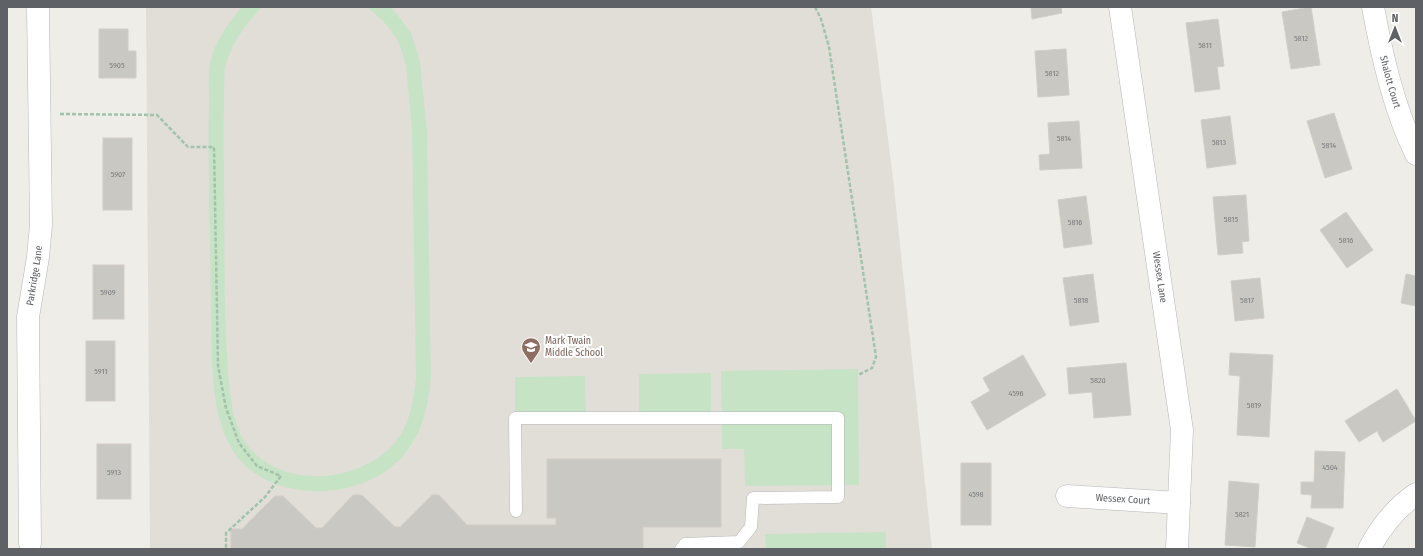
<svg xmlns="http://www.w3.org/2000/svg" width="1423" height="556" font-family="'Fira Sans Condensed',sans-serif">
	<style>
		.education { fill: #e1ded8 }
		.green { fill: #c7e3c6 }
		.building { fill: #cac8c3; stroke: #d3cec6 }
		.lines { fill: none; stroke-linecap: round; stroke-linejoin: round }
		.service-casing { stroke: #b4b6ba; stroke-width: 13 }
		.minor-casing { stroke: #b4b6ba; stroke-width: 23 }
		.path { stroke: #a0c3aa; stroke-width: 2.5; stroke-dasharray: 4 2; stroke-linecap: butt }
		.service { stroke: #fff; stroke-width: 12 }
		.minor { stroke: #fff; stroke-width: 22 }
		.labels { text-anchor: middle; dominant-baseline: central; stroke-width: 4; stroke-linejoin: round; paint-order: stroke }
		.number-label { font-size: 8px; fill: #797b7c }
		.street-label { font-size: 10px; fill: #5e6165; stroke: #fff }
		.education-label { font-size: 10px; fill: #785e54; stroke: #fff; text-anchor: start }
	</style>
	<rect width="100%" height="100%" fill="#eeede7"/>
	<path class="education" d="M 146,7 L 871,7 L 893,178 L 932,549 L 150,549 Z"/>
	<g class="green">
		<path d="M 242,7 L 262,7 C 246,25 232,41 226,65 C 223,73 225,84 224,92 C 224,118 223,143 224,169 C 225,235 223,303 228,370 C 229,389 233,421 242,437 C 271,489 352,486 391,447 C 410,428 413,402 416,377 L 412,132 L 406,65 L 398,40 L 383,21 L 367,7 L 390,7 L 394,10 L 411,33 L 420,62 L 427,131 L 431,378 C 427,409 424,430 403,456 C 361,505 257,505 228,442 C 210,404 212,356 211,315 C 211,277 210,239 209,201 C 209,167 208,134 209,101 C 209,89 208,76 210,64 C 214,42 228,23 242,7 Z"/>
		<path d="M 858,369 L 859,485 L 745,486 L 744,449 L 722,449 L 721,371 Z"/>
		<path d="M 711,373 L 711,417 L 639,417 L 639,374 Z"/>
		<path d="M 585,376 L 586,417 L 515,419 L 515,377 Z"/>
		<path d="M 886,532 L 886,549 L 766,549 L 765,534 Z"/>
	</g>
	<g class="building">
		<path d="M 1031,7 L 1061,7 L 1062,13 L 1032,19 Z"/>
		<path d="M 1311,7 L 1320,65 L 1291,69 L 1282,12 Z"/>
		<path d="M 1218,19 L 1224,66 L 1217,67 L 1220,89 L 1195,92 L 1186,23 Z"/>
		<path d="M 99,29 L 128,29 L 128,51 L 136,51 L 136,78 L 99,78 Z"/>
		<path d="M 1066,49 L 1069,95 L 1038,97 L 1035,51 Z"/>
		<path d="M 1334,113 L 1352,169 L 1325,178 L 1307,121 Z"/>
		<path d="M 1230,116 L 1236,164 L 1207,168 L 1201,120 Z"/>
		<path d="M 1079,121 L 1082,168 L 1040,170 L 1039,155 L 1050,154 L 1048,123 Z"/>
		<rect x="103" y="138" width="29" height="72"/>
		<path d="M 1246,195 L 1249,241 L 1242,242 L 1243,253 L 1218,255 L 1213,197 Z"/>
		<path d="M 1086,196 L 1092,244 L 1064,248 L 1058,200 Z"/>
		<path d="M 1346,212 L 1373,250 L 1347,268 L 1320,230 Z"/>
		<rect x="93" y="265" width="31" height="54"/>
		<path d="M 1093,274 L 1099,322 L 1070,326 L 1063,278 Z"/>
		<path d="M 1406,274 L 1416,276 L 1416,306 L 1401,303 Z"/>
		<path d="M 1260,278 L 1264,318 L 1235,321 L 1231,281 Z"/>
		<rect x="86" y="341" width="29" height="60"/>
		<path d="M 1230,353 L 1273,355 L 1269,437 L 1237,435 L 1240,376 L 1229,375 Z"/>
		<path d="M 1023,355 L 1046,395 L 987,430 L 971,402 L 990,391 L 983,378 Z"/>
		<path d="M 1126,363 L 1131,415 L 1094,418 L 1092,392 L 1069,394 L 1067,368 Z"/>
		<path d="M 1397,389 L 1416,421 L 1383,442 L 1377,431 L 1359,442 L 1345,421 Z"/>
		<rect x="97" y="444" width="34" height="55"/>
		<path d="M 1315,451 L 1345,452 L 1343,508 L 1311,508 L 1312,495 L 1301,494 L 1301,482 L 1314,482 Z"/>
		<path d="M 547,459 L 721,459 L 721,527 L 643,527 L 643,549 L 231,549 L 231,529 L 242,529 L 275,496 L 283,496 L 316,528 L 322,528 L 353,495 L 362,495 L 395,527 L 400,527 L 432,495 L 439,495 L 467,525 L 556,525 L 556,518 L 547,518 Z"/>
		<rect x="961" y="463" width="30" height="62"/>
		<path d="M 1229,481 L 1259,484 L 1255,547 L 1225,545 Z"/>
		<path d="M 1307,517 L 1334,528 L 1325,549 L 1312,549 L 1297,543 Z"/>
	</g>
	<g class="lines">
		<defs>
			<path id="service" d="M 516,511 L 515,418 L 838,418 L 838,497 L 753,498 L 751,527 L 739,542 L 685,544 L 681,549"/>
			<g id="minor">
				<path id="s1" d="M 1120,7 L 1182,430 L 1177,549"/>
				<path id="s2" d="M 1373,7 C 1382,56 1394,109 1416,154"/>
				<path id="s3" d="M 1067,496 L 1179,503"/>
				<path id="s4" d="M 30,543 L 28,317 L 38,257 L 41,225 L 38,7"/>
				<path d="M 1369,549 C 1380,528 1396,508 1416,494"/>
			</g>
		</defs>
		<use href="#service" class="service-casing"/>
		<use href="#minor" class="minor-casing"/>
		<g class="path">
			<path d="M 815,7 L 821,19 L 829,47 L 876,357 L 872,368 L 858,375"/>
			<path d="M 60,114 L 157,115 L 188,147 L 214,147 L 218,366 L 226,408 L 239,443 L 257,466 L 281,476 L 265,497 L 226,533 L 226,549"/>
		</g>
		<use href="#service" class="service"/>
		<use href="#minor" class="minor"/>
	</g>
	<defs>
		<symbol id="school-pin" viewBox="-11 -11 22 30"><path d="M0 17L-7.5 6A9.5 9.5 0 1 1 7.5 6Z" fill="#8d6e63" stroke="#fff"/><path d="M0-5L7-2L0 1L-7-2ZM-4 1L0 2.5L4 1V4Q0 6-4 4Z" fill="#fff"/></symbol>
	</defs>
	<g fill-rule="evenodd">
		<use href="#school-pin" x="520" y="336" width="22" height="30"/>
	</g>
	<g class="labels">
		<g class="number-label">
			<text x="1301" y="38">5812</text>
			<text x="1205" y="45">5811</text>
			<text x="117" y="65">5905</text>
			<text x="1052" y="73">5812</text>
			<text x="1064" y="138">5814</text>
			<text x="1219" y="142">5813</text>
			<text x="1329" y="145">5814</text>
			<text x="118" y="174">5907</text>
			<text x="1231" y="219">5815</text>
			<text x="1075" y="222">5816</text>
			<text x="1346" y="240">5816</text>
			<text x="108" y="292">5909</text>
			<text x="1081" y="300">5818</text>
			<text x="1247" y="300">5817</text>
			<text x="101" y="371">5911</text>
			<text x="1098" y="380">5820</text>
			<text x="1016" y="393">4596</text>
			<text x="1254" y="405">5819</text>
			<text x="1330" y="467">4504</text>
			<text x="114" y="472">5913</text>
			<text x="976" y="494">4598</text>
			<text x="1242" y="514">5821</text>
		</g>
		<g class="street-label">
			<text stroke="none"><textPath href="#s2" startOffset="77">Shalott Court</textPath></text>
			<text stroke="none"><textPath href="#s4" startOffset="268">Parkridge Lane</textPath></text>
			<text stroke="none"><textPath href="#s1" startOffset="273">Wessex Lane</textPath></text>
			<text stroke="none"><textPath href="#s3" startOffset="56">Wessex Court</textPath></text>
		</g>
		<g class="education-label">
			<text x="545" y="341">Mark Twain<tspan x="545" dy="12">Middle School</tspan></text>
		</g>
	</g>
	<rect width="1423" height="556" fill="none" stroke="#5e6165" stroke-width="16"/>
	<g transform="translate(1395 28)" stroke="#ffffff" stroke-width="3" paint-order="stroke">
	<path d="M0-3L7 15L0 10L-7 15Z" fill="#5e6165"/>
	<text y="-6" font-size="11" font-weight="bold" text-anchor="middle" fill="#5e6165">N</text>
	</g>
</svg>
